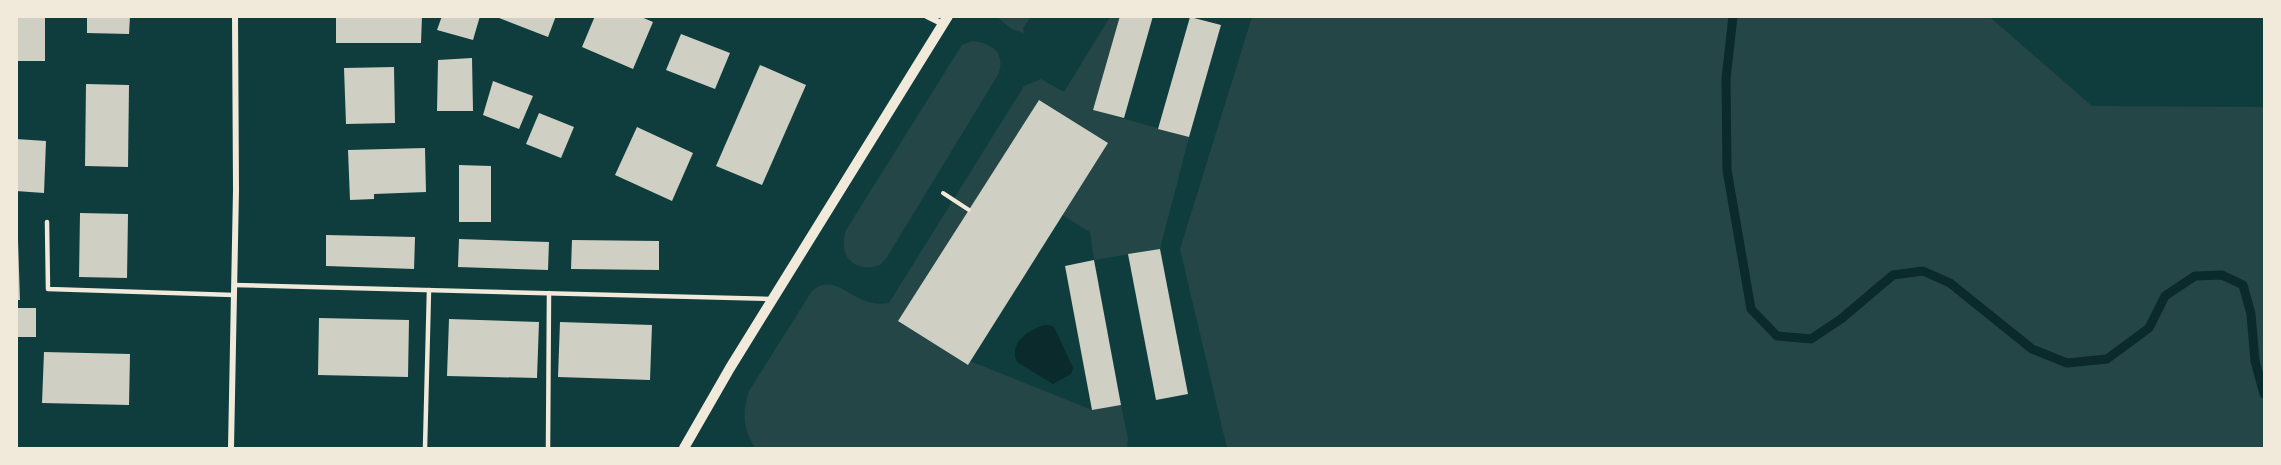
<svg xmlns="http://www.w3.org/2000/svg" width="2281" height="465" font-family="Arial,sans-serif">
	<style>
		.green { fill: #244646 }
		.water { fill: #0a2a2b }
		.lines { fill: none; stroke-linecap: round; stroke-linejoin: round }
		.stream { stroke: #0a2a2b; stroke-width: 9 }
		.building { fill: #cfcfc3 }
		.path { stroke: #f1e9da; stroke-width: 4 }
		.service { stroke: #f1e9da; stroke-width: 4.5 }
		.minor { stroke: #f1e9da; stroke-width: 6 }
		.tertiary { stroke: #f1e9da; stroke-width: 10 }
	</style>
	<rect width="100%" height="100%" fill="#0f3d3e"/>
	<g class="green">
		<path d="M 997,17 L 1031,17 L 1023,28 L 1024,33 L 1012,29 Z"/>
		<path d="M 1110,17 L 1120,17 L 1093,110 L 1189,137 L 1160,249 L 1094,260 L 1090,232 L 1062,215 L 1108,143 L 1039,100 L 899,321 L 967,365 L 970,361 L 1092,410 L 1121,405 L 1128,439 L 1127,448 L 755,448 C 743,428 742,412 749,391 L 812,291 C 837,269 854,310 889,303 L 1024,86 L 1041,79 L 1064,92 Z"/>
		<path d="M 1252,17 L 1990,17 L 2092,106 L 2264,107 L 2264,448 L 1227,448 L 1180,249 Z"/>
		<path d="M 972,41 C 992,43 1005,53 999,73 L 887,257 L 880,265 C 854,274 837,255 846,230 L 962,45 Z"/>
	</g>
	<path class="water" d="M 1045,325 L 1053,326 L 1056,331 L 1073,368 L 1071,374 L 1053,384 L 1017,362 C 1008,343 1029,329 1045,325 Z"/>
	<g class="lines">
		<path class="stream" d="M 1733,16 L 1726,79 L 1727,170 L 1751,309 L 1777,336 L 1811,339 L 1841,319 L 1893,275 L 1923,271 L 1950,283 L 2032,349 L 2067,363 L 2107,359 L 2149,328 L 2165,296 L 2195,276 L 2222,275 L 2243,285 L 2251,314 L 2255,361 L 2264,394"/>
	</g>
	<g class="building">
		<rect x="16" y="16" width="29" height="45"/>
		<path d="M 87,16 L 130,16 L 129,34 L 87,33 Z"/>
		<path d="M 336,16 L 422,16 L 421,43 L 336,43 Z"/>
		<path d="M 442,16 L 480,16 L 473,40 L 437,30 Z"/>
		<path d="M 494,16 L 556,16 L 548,37 Z"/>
		<path d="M 595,16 L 639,16 L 653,22 L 633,69 L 582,47 Z"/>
		<path d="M 1120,16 L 1153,16 L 1124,118 L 1093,110 Z"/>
		<path d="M 1190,17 L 1221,25 L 1189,137 L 1158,129 Z"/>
		<path d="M 681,34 L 730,53 L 715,89 L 666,70 Z"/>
		<path d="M 472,58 L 473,111 L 437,111 L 438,60 Z"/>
		<path d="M 760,65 L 806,85 L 762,185 L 716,166 Z"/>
		<path d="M 394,67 L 395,123 L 346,124 L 344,68 Z"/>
		<path d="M 493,81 L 533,96 L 519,129 L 483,115 Z"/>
		<path d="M 86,84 L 129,85 L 128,167 L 85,166 Z"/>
		<path d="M 1039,100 L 1108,143 L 968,365 L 898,321 Z"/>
		<path d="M 539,113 L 574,127 L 561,158 L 526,144 Z"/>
		<path d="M 637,127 L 693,153 L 672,201 L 615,175 Z"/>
		<path d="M 16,139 L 46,141 L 44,193 L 16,191 Z"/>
		<path d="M 425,148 L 426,192 L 374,194 L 374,199 L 350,200 L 348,150 Z"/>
		<path d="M 459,165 L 491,166 L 491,222 L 459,222 Z"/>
		<path d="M 80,213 L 128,214 L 127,278 L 79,277 Z"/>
		<path d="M 326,235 L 415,237 L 414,269 L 326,266 Z"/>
		<path d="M 459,239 L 549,242 L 548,270 L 458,267 Z"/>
		<path d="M 16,240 L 18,240 L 20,300 L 16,300 Z"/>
		<path d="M 572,240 L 659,241 L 659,270 L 571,269 Z"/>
		<path d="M 1160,249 L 1188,394 L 1156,400 L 1128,254 Z"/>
		<path d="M 1094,260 L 1121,405 L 1092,410 L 1065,266 Z"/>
		<rect x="16" y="308" width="20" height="29"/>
		<path d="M 319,318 L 409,320 L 408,377 L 318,375 Z"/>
		<path d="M 449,319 L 539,322 L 537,378 L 447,376 Z"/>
		<path d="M 560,322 L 652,325 L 650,380 L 558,377 Z"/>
		<path d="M 44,352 L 130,354 L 129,405 L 42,403 Z"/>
	</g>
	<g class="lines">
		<path class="path" d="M 943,193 L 969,210"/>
		<g class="service">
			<path d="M 47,222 L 48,289 L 234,295"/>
			<path d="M 234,285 L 770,299"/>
			<path d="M 425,448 L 429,290"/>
			<path d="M 548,448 L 549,293"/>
		</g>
		<g class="minor">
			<path d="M 927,16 L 943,24"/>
			<path d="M 231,448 L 236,190 L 235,16"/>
		</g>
		<path class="tertiary" d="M 684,448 L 730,368 L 948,16"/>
	</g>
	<rect width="2281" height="465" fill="none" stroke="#f1e9da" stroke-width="36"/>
</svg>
